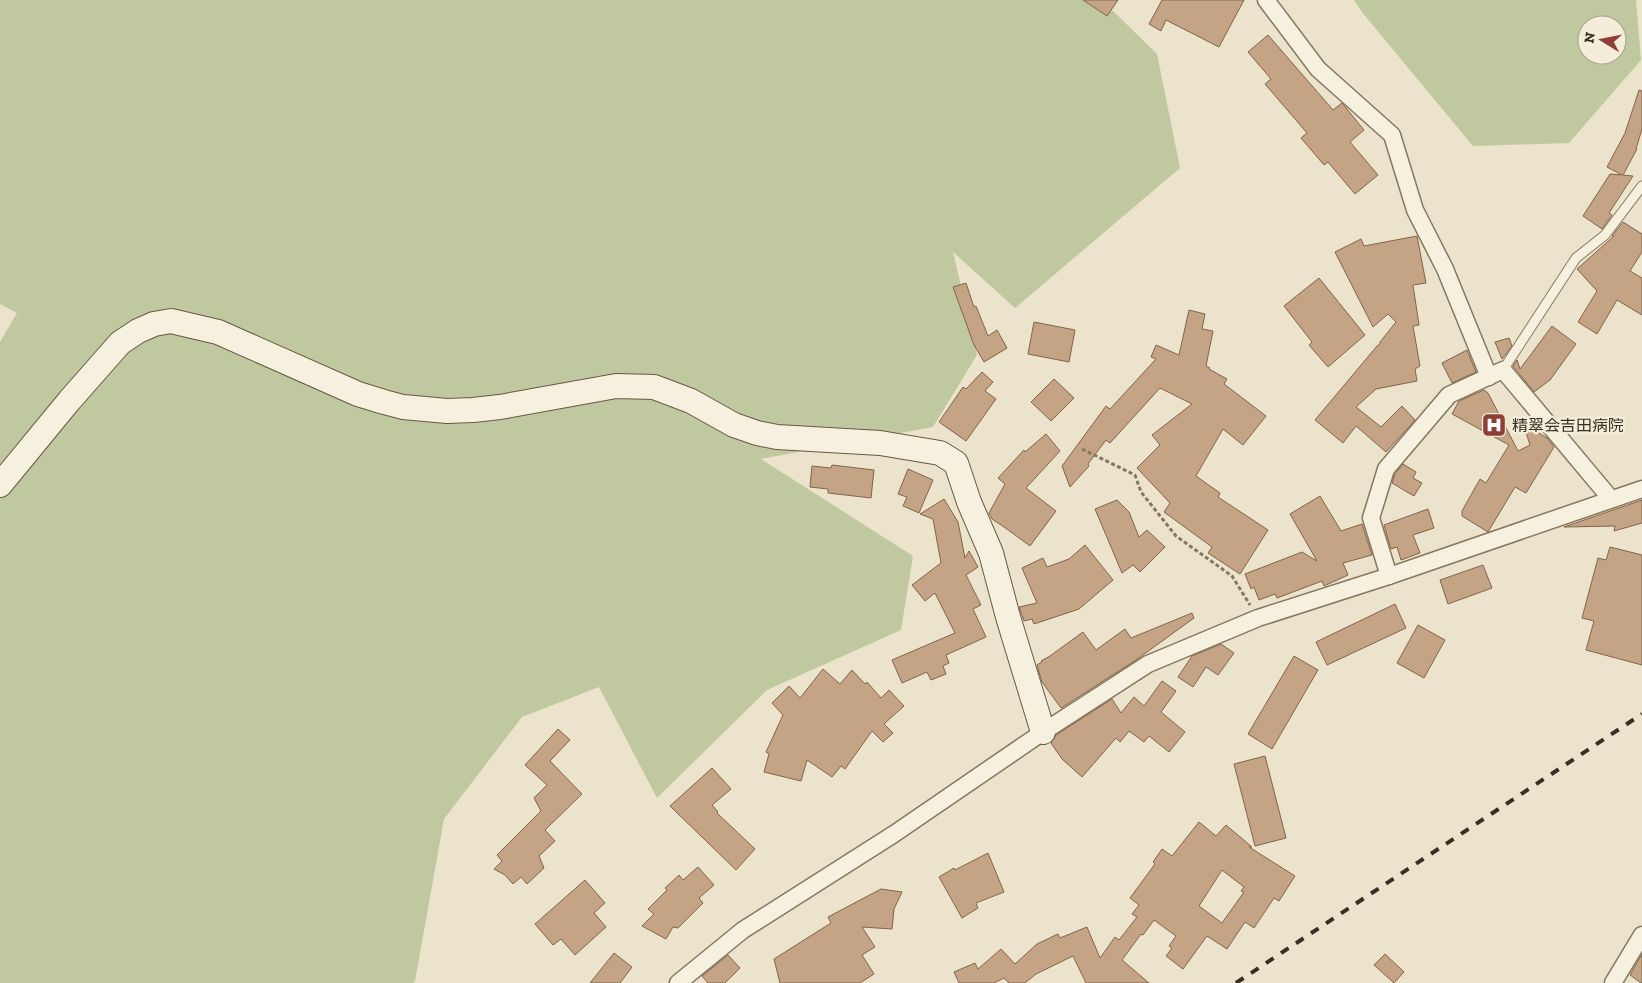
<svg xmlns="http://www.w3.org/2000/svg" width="1642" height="983" font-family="'Zilla Slab','Noto Sans JP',serif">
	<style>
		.green { fill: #c0c8a0; fill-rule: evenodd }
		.building { fill: #c4a485; stroke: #826449; fill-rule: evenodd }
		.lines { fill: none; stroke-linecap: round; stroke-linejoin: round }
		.lane-casing { stroke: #867761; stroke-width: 11 }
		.street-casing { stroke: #867761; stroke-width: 19 }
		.secondary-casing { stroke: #685844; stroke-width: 26 }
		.path { stroke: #867761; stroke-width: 3; stroke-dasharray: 4 2.5; stroke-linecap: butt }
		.lane { stroke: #f6f0de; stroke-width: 9 }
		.street { stroke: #f6f0de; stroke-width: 16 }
		.secondary { stroke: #f6f0de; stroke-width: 24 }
		.rail { stroke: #382f23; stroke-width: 4; stroke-dasharray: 9 9; stroke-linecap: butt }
		.labels { text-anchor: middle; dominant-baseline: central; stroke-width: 4.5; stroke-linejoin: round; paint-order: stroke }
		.poi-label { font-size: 16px; fill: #382f23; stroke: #f3edda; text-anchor: start }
	</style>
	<rect width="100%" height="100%" fill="#ebe3cb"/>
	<g class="green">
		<path d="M 0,0 L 1102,0 L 1157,54 L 1180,168 L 1015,308 L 953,252 L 977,355 L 933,427 L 761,459 L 913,556 L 901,630 L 767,690 L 657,798 L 599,687 L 522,717 L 444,819 L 415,981 L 413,983 L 0,983 L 0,342 L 17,313 L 0,304 Z"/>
		<path d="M 1354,0 L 1636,0 L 1641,60 L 1569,143 L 1473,146 L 1361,11 ZM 1587,25 L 1617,25 L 1617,55 L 1587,55 Z"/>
	</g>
	<g class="building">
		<path d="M 1083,0 L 1118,0 L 1107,16 Z"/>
		<path d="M 1162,0 L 1244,0 L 1219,47 L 1166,20 L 1161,31 L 1149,24 Z"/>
		<path d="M 1268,35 L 1333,110 L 1342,103 L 1364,130 L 1350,142 L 1378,175 L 1355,194 L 1328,162 L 1324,165 L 1301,138 L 1307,133 L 1265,84 L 1271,79 L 1248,52 Z"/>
		<path d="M 1639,90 L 1642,91 L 1642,129 L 1636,149 L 1637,149 L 1623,175 L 1633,176 L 1609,213 L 1612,215 L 1602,229 L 1583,216 L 1610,174 L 1622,175 L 1607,167 L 1625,133 Z"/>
		<path d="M 1623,222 L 1642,234 L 1642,252 L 1630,271 L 1642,278 L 1642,315 L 1617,300 L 1597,334 L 1578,322 L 1597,291 L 1577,269 L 1614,236 L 1612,236 Z"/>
		<path d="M 1417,236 L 1426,283 L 1413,285 L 1419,325 L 1413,326 L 1420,366 L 1415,369 L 1417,381 L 1376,389 L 1356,407 L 1381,427 L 1402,406 L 1415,420 L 1386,452 L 1356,426 L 1343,443 L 1315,420 L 1377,346 L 1380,344 L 1380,342 L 1396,322 L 1388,314 L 1373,327 L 1335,252 L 1361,239 L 1364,246 Z"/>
		<path d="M 1319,278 L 1365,335 L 1328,367 L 1309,345 L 1312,342 L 1284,306 Z"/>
		<path d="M 966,283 L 974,307 L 976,306 L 988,336 L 997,330 L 1007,348 L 984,362 L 974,345 L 953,287 Z"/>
		<path d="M 1189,310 L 1205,314 L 1202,329 L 1213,331 L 1206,366 L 1210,368 L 1209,369 L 1227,379 L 1224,384 L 1266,416 L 1243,445 L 1223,429 L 1196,476 L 1220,493 L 1218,497 L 1268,530 L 1240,574 L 1208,553 L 1212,547 L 1164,512 L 1170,503 L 1137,468 L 1160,445 L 1152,435 L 1192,404 L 1160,388 L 1110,443 L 1106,440 L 1088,464 L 1089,466 L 1070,487 L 1062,466 L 1106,406 L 1110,409 L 1156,359 L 1151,357 L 1156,345 L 1179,355 Z"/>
		<path d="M 1034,322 L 1075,330 L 1069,362 L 1028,354 Z"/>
		<path d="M 1552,326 L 1576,344 L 1550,380 L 1534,392 L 1513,366 L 1517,360 L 1520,369 Z"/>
		<path d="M 1509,338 L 1512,346 L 1502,359 L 1495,342 Z"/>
		<path d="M 1467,350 L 1476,372 L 1452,383 L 1442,363 Z"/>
		<path d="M 982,372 L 993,382 L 985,391 L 996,399 L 966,441 L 939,422 L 963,387 L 966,389 Z"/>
		<path d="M 1054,379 L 1074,398 L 1051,421 L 1031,402 Z"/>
		<path d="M 1484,390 L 1488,393 L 1518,451 L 1530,445 L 1523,423 L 1547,438 L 1554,447 L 1526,493 L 1515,487 L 1488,532 L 1462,516 L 1462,511 L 1480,479 L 1486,483 L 1509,445 L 1452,414 L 1459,401 Z"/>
		<path d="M 1046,434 L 1060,451 L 1026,488 L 1056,511 L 1030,546 L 1004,527 L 992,519 L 989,513 L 1005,484 L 998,478 L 1024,450 L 1025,452 Z"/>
		<path d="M 1403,464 L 1416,472 L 1413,478 L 1422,483 L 1414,496 L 1392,483 L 1395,474 Z"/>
		<path d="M 832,465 L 874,470 L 871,498 L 828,493 L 828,489 L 810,487 L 812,466 L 831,468 Z"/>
		<path d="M 908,469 L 933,480 L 919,513 L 903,506 L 907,497 L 898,494 Z"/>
		<path d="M 1320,496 L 1341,531 L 1362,524 L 1372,555 L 1343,563 L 1348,575 L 1324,586 L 1322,581 L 1277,598 L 1275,594 L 1259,600 L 1254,587 L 1251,589 L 1245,574 L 1302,552 L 1317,561 L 1290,514 Z"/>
		<path d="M 944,499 L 958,522 L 965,558 L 969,551 L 978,567 L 966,575 L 981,605 L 973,609 L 986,637 L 946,655 L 949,663 L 943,666 L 946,674 L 931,680 L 927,672 L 902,683 L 892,660 L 955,633 L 935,593 L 925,601 L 912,585 L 941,563 L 933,519 L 920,514 Z"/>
		<path d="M 1117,500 L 1129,512 L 1139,537 L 1147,530 L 1165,547 L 1140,572 L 1133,565 L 1122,573 L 1095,509 Z"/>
		<path d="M 1642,500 L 1642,523 L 1614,531 L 1615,526 L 1564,527 Z"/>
		<path d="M 1428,509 L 1434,528 L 1413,535 L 1420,553 L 1401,560 L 1397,547 L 1391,549 L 1384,525 Z"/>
		<path d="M 1085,545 L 1113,580 L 1079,609 L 1034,624 L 1032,619 L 1024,621 L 1019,607 L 1037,603 L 1022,568 L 1043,558 L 1047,567 L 1069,559 Z"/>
		<path d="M 1610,547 L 1642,555 L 1642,665 L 1586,650 L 1594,621 L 1582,618 L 1598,558 L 1606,560 Z"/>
		<path d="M 1483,565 L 1492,588 L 1448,604 L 1440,580 Z"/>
		<path d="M 1395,604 L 1406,628 L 1327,665 L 1316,642 Z"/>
		<path d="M 1192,613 L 1194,618 L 1136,660 L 1061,708 L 1042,682 L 1037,665 L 1042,662 L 1041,661 L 1050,656 L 1083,632 L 1096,650 L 1125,629 L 1131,638 Z"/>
		<path d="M 1418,625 L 1445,640 L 1424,678 L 1397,663 Z"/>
		<path d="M 1221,644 L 1234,653 L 1218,675 L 1206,667 L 1193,687 L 1178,677 L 1192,656 Z"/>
		<path d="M 1294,656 L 1318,670 L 1272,749 L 1248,734 Z"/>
		<path d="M 823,669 L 840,684 L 852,670 L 865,684 L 867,682 L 881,698 L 889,690 L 904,706 L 884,724 L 893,733 L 883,742 L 872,731 L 845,769 L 841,766 L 832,777 L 807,760 L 801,781 L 764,772 L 769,754 L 766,752 L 783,715 L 772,703 L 789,686 L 800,698 Z"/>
		<path d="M 1162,681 L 1176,691 L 1161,712 L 1185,732 L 1169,752 L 1149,736 L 1144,742 L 1129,731 L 1120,742 L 1116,738 L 1082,777 L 1062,759 L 1051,743 L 1056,735 L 1112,699 L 1121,713 L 1134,697 L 1144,706 Z"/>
		<path d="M 558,729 L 570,740 L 550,761 L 582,794 L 545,830 L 555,841 L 539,856 L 544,868 L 527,884 L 521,877 L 513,884 L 505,875 L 494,869 L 502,861 L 497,855 L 541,811 L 534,798 L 547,785 L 525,765 Z"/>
		<path d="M 1265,756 L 1286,838 L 1255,846 L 1234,764 Z"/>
		<path d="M 712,768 L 731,789 L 712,805 L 718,812 L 717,813 L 755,849 L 736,870 L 670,806 Z"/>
		<path d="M 1199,822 L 1216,836 L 1226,825 L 1252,847 L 1249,847 L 1295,876 L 1279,901 L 1274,898 L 1254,928 L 1245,922 L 1227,949 L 1207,936 L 1183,969 L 1166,956 L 1172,948 L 1169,946 L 1176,936 L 1154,920 L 1143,935 L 1141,934 L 1122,960 L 1149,983 L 1086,983 L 1073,956 L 1036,974 L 1025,983 L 1009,983 L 1004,978 L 994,983 L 959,983 L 954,972 L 975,963 L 978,969 L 1001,949 L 1015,964 L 1037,944 L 1058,934 L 1060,938 L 1087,927 L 1100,958 L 1115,937 L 1119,940 L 1137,917 L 1132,914 L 1139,905 L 1130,898 L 1155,864 L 1153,862 L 1162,849 L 1172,856 ZM 1222,870 L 1244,887 L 1241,891 L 1244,892 L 1222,923 L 1199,906 Z"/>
		<path d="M 988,853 L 1004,892 L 976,903 L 978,908 L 962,918 L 939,877 L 954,868 L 955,870 Z"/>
		<path d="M 698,867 L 714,885 L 699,898 L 703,903 L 678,928 L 673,927 L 666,939 L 642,926 L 654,914 L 648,909 L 667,890 L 665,888 L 679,875 L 683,880 Z"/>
		<path d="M 585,880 L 605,903 L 594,913 L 606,927 L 575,955 L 561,939 L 553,945 L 535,924 Z"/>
		<path d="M 881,889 L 902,892 L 894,909 L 892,929 L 862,927 L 875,947 L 862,955 L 874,974 L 860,983 L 780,983 L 774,959 L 831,923 L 828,917 Z"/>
		<path d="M 614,953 L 632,967 L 620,983 L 590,983 Z"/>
		<path d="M 1385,954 L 1404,972 L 1394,983 L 1374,965 Z"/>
		<path d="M 1642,954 L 1642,983 L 1641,983 L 1630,975 Z"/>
		<path d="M 728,955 L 740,968 L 725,983 L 708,983 L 702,976 Z"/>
	</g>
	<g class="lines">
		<defs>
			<path id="lane" d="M 1503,370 L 1576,258 L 1605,235 L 1642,186"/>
			<g id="street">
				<path d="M 1266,0 L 1318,69 L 1392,135 L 1415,210 L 1445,269 L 1489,377"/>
				<path d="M 1389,576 L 1371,518 L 1386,469 L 1449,395 L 1503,370 L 1611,499"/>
				<path d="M 678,983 L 743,930 L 894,834 L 1043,732 L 1148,664 L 1258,618 L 1389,576 L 1642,489"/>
				<path d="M 1613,983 L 1642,935"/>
			</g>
			<path id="secondary" d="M 0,485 L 69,401 L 120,343 L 138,331 L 154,324 L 171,321 L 218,332 L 358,394 L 384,402 L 403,407 L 447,411 L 473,410 L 500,407 L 616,386 L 654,387 L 691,401 L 734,425 L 757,433 L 777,437 L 880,443 L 940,453 L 956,463 L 969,502 L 991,553 L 1008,617 L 1043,732"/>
		</defs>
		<use href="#lane" class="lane-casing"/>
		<use href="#street" class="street-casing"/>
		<use href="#secondary" class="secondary-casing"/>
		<path class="path" d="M 1082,449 L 1135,475 L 1141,492 L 1176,536 L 1232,576 L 1250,605"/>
		<use href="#lane" class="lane"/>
		<use href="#street" class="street"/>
		<use href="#secondary" class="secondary"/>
		<path class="rail" d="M 1236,983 L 1642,714"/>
	</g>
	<defs>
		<symbol id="hospital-square" viewBox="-11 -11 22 22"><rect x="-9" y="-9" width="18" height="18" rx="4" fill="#8f3d37" stroke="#f3edda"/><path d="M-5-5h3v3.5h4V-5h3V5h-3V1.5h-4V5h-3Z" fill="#fff"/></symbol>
	</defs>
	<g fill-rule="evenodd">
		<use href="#hospital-square" x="1480" y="411" width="28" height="28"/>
	</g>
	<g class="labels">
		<g class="poi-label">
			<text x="1512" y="425">精翠会吉田病院</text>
		</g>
	</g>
	<g transform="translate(1602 40) rotate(280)"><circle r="24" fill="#f3edda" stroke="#a8a191"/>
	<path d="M0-4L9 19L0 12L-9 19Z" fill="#8f3d37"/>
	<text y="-8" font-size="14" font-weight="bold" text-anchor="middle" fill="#382f23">N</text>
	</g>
</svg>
